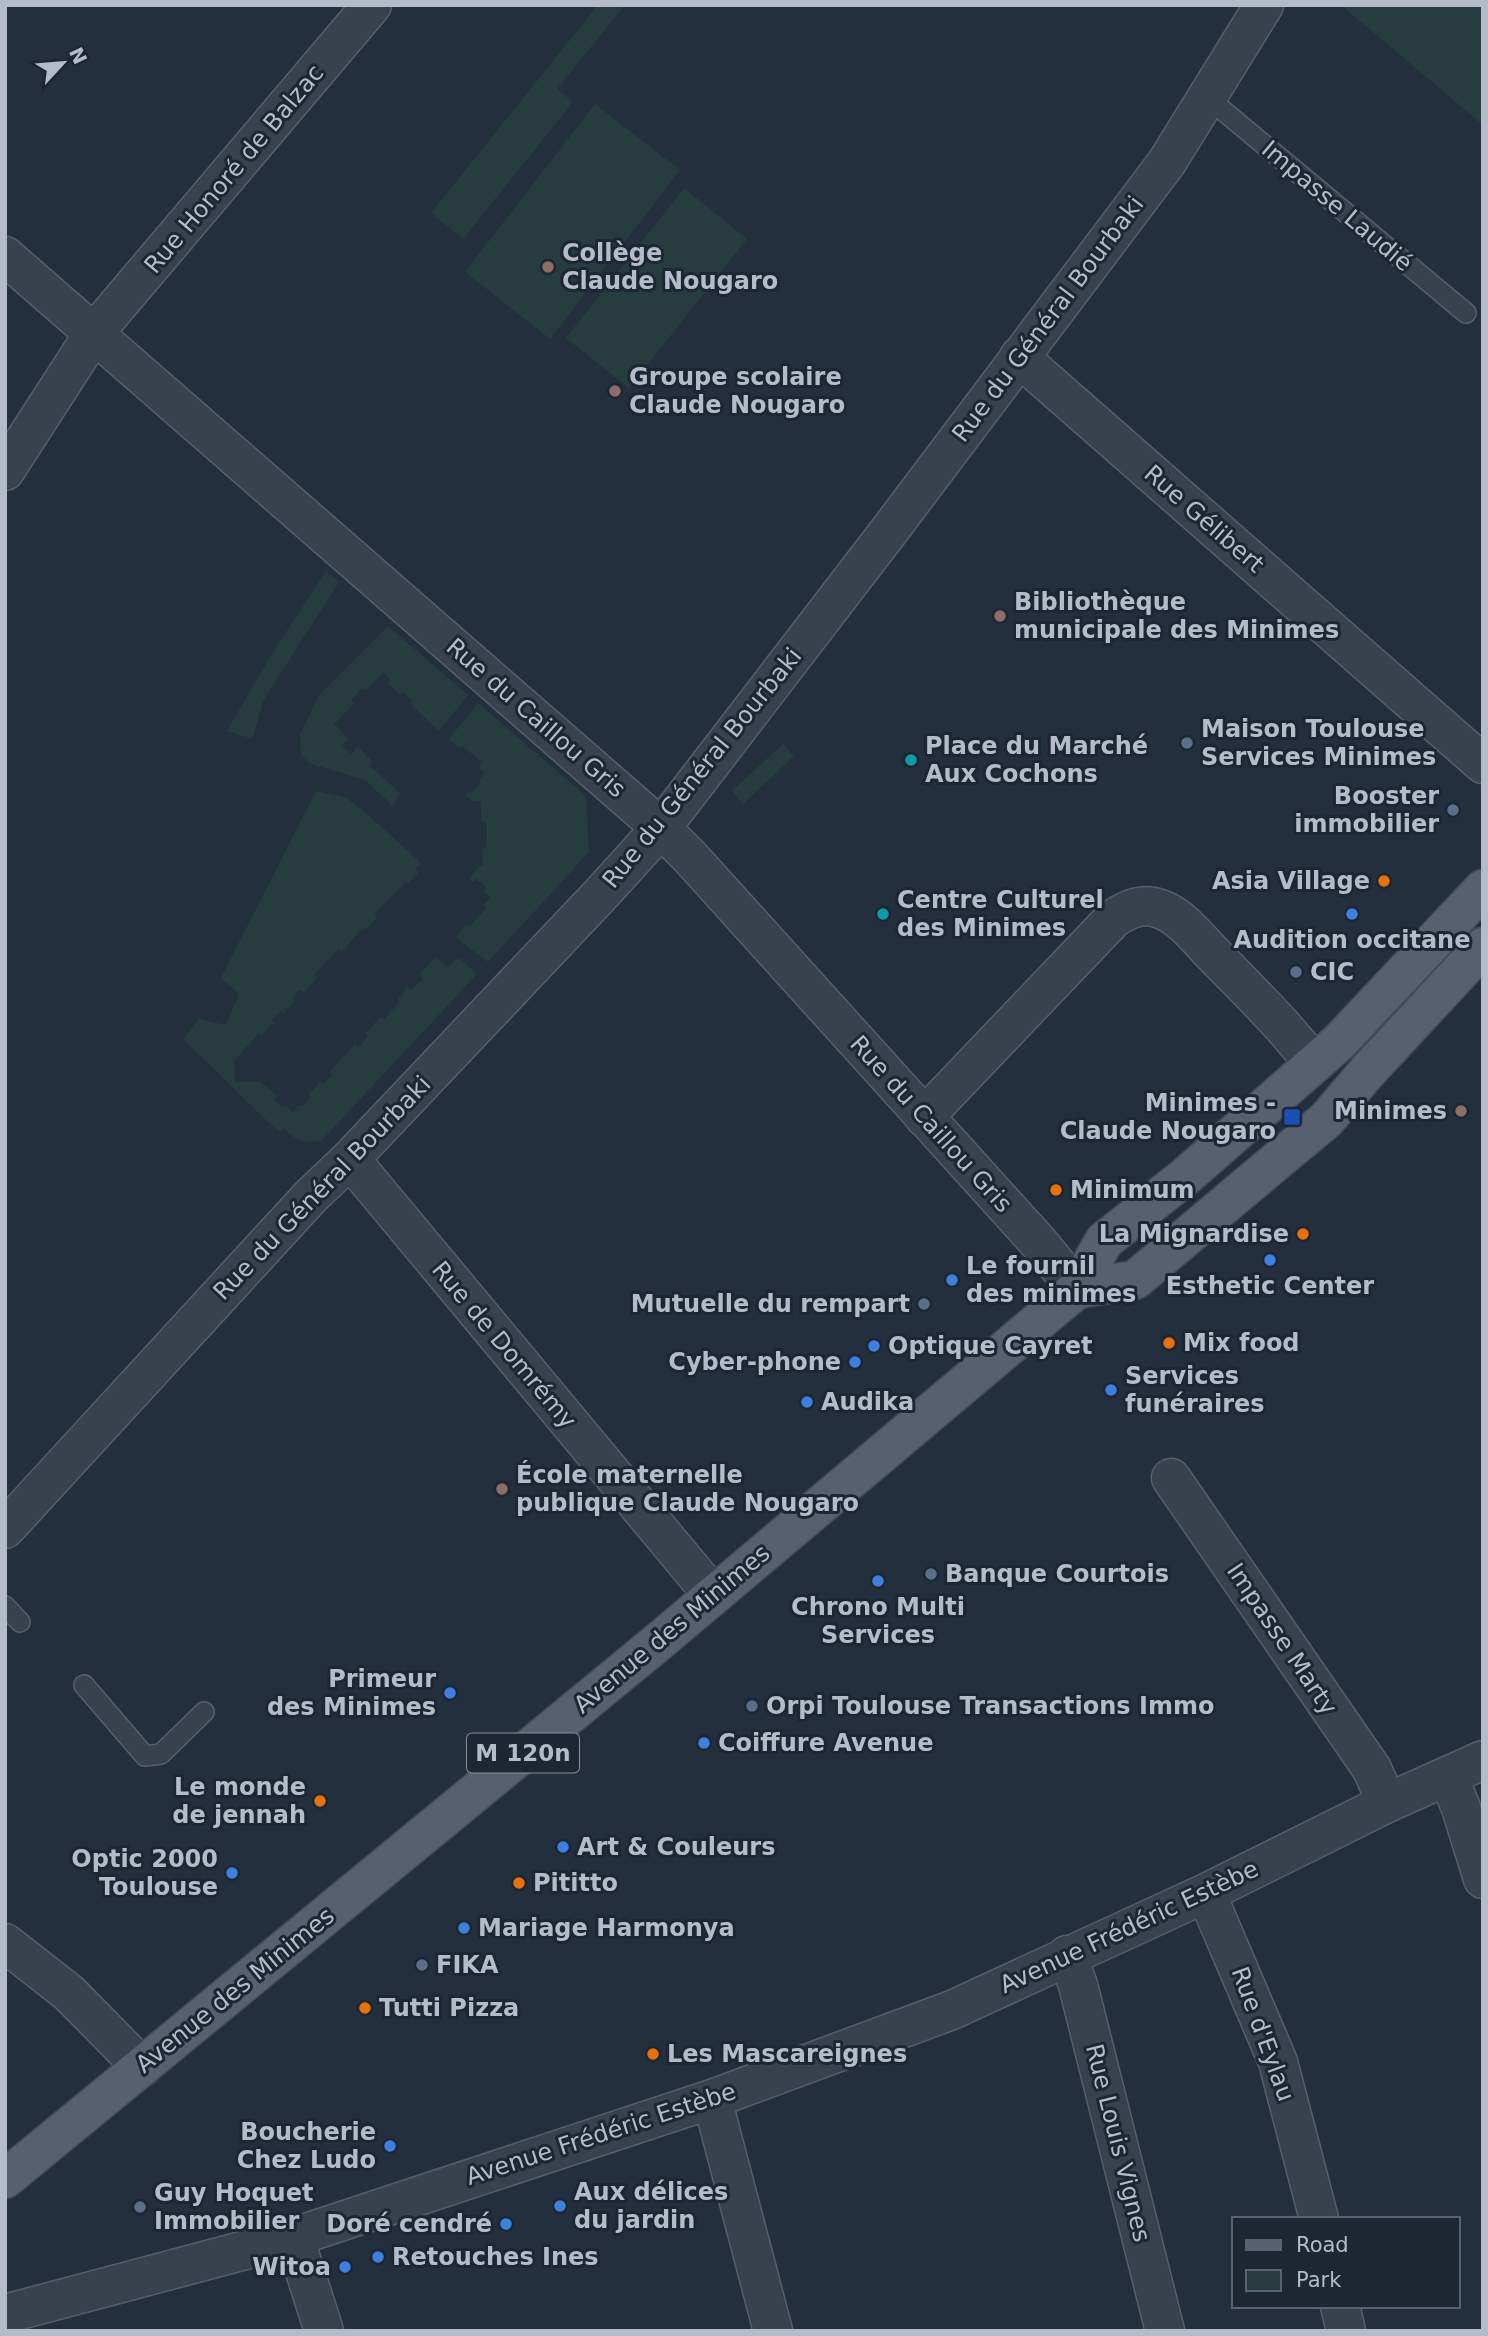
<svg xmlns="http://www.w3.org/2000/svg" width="1488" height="2336" font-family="'DejaVu Sans',sans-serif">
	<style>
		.green { fill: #263c3f }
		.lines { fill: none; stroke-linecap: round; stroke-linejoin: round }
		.lane-casing { stroke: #565f6c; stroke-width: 22 }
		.street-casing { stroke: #565f6c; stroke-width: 41 }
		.primary-casing { stroke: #414a57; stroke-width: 41 }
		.lane { stroke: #38414e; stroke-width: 19 }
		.street { stroke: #38414e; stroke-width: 38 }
		.primary { stroke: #56606e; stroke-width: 38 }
		.education-dot { fill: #8d6e63; stroke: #1d2633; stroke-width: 2.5 }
		.service-dot { fill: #5c6f8a; stroke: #1d2633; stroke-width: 2.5 }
		.culture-dot { fill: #0f9aa8; stroke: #1d2633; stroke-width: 2.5 }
		.food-dot { fill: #e8710a; stroke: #1d2633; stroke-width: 2.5 }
		.shop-dot { fill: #3f7fe0; stroke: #1d2633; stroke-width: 2.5 }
		.transit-dot { fill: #1a4fb4; stroke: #1d2633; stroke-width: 2.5 }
		.labels { text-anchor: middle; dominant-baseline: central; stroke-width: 6; stroke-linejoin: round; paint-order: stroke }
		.shield { fill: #1d2633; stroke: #878f9c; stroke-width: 2 }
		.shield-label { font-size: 23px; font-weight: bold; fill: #b4bcc9 }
		.street-label { font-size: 24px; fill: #b4bcc9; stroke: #1d2633 }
		.poi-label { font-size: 24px; font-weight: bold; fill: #b4bcc9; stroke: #1d2633; text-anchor: start }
	</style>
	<rect width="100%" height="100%" fill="#242f3e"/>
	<g class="green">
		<path d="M 598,5 L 625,5 L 557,89 L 573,102 L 463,239 L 431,213 Z"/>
		<path d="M 1341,5 L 1483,5 L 1483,125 Z"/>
		<path d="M 595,104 L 680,170 L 550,339 L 465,272 Z"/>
		<path d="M 684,188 L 747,239 L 629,388 L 566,338 Z"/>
		<path d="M 326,571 L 339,582 L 263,701 L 254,735 L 250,738 L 227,731 L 270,657 Z"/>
		<path d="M 388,626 L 468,695 L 439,731 L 410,703 L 412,700 L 404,692 L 400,694 L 387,683 L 390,679 L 383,673 L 366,690 L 363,687 L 351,700 L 354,704 L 334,724 L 349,739 L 342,746 L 351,754 L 358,747 L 373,762 L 370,766 L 401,794 L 392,805 L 365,780 L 308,763 L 301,753 L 300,734 L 319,695 Z"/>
		<path d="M 478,703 L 586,796 L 589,852 L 488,962 L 455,937 L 466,925 L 469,927 L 486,909 L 483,905 L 490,898 L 483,891 L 486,887 L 476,879 L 473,882 L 470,878 L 477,868 L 483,865 L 482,850 L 487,846 L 487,824 L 481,821 L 481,801 L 472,801 L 466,795 L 469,791 L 472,792 L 481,783 L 479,781 L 485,773 L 479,767 L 482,762 L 462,746 L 459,749 L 449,739 Z"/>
		<path d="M 783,744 L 794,756 L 743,804 L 732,791 Z"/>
		<path d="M 316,791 L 345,797 L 365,812 L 421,863 L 415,869 L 418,873 L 408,884 L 406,882 L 374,914 L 377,918 L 365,929 L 363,928 L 342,951 L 339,949 L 315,974 L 317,978 L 304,992 L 300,990 L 292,998 L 295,1001 L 284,1013 L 281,1011 L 271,1020 L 274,1022 L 262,1035 L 259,1033 L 234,1061 L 235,1082 L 261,1082 L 277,1096 L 275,1100 L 282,1107 L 285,1105 L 293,1112 L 298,1106 L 303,1106 L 311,1097 L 309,1094 L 320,1082 L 323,1084 L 332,1075 L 330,1071 L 355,1044 L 358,1047 L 368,1037 L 366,1033 L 380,1017 L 384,1020 L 399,1002 L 398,999 L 408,987 L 411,990 L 423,979 L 419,974 L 435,958 L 448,966 L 459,958 L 477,974 L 322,1140 C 305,1145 297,1140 284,1129 L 280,1132 L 267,1121 L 183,1039 L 199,1019 L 226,1025 L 239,994 L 221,978 Z"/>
	</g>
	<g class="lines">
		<defs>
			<g id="lane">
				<path d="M 1208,98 L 1466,313"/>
				<path d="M 5,1606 L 20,1622"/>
				<path d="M 84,1685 L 145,1756 L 161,1754 L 204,1712"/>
			</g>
			<g id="street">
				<path d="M 5,256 L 661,828 L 690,857 L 1039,1243 L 1077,1289"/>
				<path d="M 1019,357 L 1483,764"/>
				<path d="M 5,471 L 94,333 L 372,5"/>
				<path d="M 924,1117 L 1113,919 C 1129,908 1144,902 1163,910 C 1185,919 1202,944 1219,960 C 1252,994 1285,1026 1314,1064"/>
				<path d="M 350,1159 L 713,1595"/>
				<path d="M 1171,1478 L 1372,1769 L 1387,1803"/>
				<path d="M 5,1529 L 311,1196 L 350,1159 L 602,893 L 661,828 L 889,531 L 1167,162 L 1264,5"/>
				<path d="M 1448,1776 L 1461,1808 L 1483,1879"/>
				<path d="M 1206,1893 L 1278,2062 L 1319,2219"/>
				<path d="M 5,1943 L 69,1993 L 142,2067"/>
				<path d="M 1067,1955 L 1078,1985 L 1165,2331"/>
				<path d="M 712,2099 L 773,2331"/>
				<path d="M 294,2237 L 324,2331"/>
				<path d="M 1340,2306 L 1346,2331"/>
				<path d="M 5,2314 L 294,2237 L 712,2099 L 952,2010 L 1206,1893 L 1387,1803 L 1483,1760"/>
			</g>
			<g id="primary">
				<path d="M 1077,1289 L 1135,1280 L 1285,1154 L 1326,1120 L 1367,1072 L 1483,947"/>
				<path d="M 5,2179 L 657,1643 L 1077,1289 L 1104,1241 L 1186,1176 L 1339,1042 L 1483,889"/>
			</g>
		</defs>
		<use href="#lane" class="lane-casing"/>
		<use href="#street" class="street-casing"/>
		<use href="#primary" class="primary-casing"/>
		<use href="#lane" class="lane"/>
		<use href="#street" class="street"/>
		<use href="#primary" class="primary"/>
	</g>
	<g class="education-dot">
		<circle cx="548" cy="267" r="7"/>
		<circle cx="615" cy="391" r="7"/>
		<circle cx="1000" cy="616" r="7"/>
		<circle cx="1461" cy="1111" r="7"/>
		<circle cx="502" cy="1489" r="7"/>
	</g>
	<g class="service-dot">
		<circle cx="1187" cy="743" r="7"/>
		<circle cx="1453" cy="810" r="7"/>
		<circle cx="1296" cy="972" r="7"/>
		<circle cx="924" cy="1304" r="7"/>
		<circle cx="931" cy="1574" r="7"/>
		<circle cx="752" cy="1706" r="7"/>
		<circle cx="422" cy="1965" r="7"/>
		<circle cx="140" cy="2207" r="7"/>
	</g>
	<g class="culture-dot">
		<circle cx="911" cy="760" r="7"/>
		<circle cx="883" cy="914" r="7"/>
	</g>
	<g class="food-dot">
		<circle cx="1384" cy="881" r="7"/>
		<circle cx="1056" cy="1190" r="7"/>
		<circle cx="1303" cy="1234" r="7"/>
		<circle cx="1169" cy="1343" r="7"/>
		<circle cx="320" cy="1801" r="7"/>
		<circle cx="519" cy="1883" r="7"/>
		<circle cx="365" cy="2008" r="7"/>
		<circle cx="653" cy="2054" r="7"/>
	</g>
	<g class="shop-dot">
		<circle cx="1352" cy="914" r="7"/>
		<circle cx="1270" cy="1260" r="7"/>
		<circle cx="952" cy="1280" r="7"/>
		<circle cx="874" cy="1346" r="7"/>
		<circle cx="855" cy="1362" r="7"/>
		<circle cx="1111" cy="1390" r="7"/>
		<circle cx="807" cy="1402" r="7"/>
		<circle cx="878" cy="1581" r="7"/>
		<circle cx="450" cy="1693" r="7"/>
		<circle cx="704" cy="1743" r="7"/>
		<circle cx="563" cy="1847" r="7"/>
		<circle cx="232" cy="1873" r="7"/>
		<circle cx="464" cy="1928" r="7"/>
		<circle cx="390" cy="2146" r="7"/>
		<circle cx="560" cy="2206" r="7"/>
		<circle cx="506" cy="2224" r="7"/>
		<circle cx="378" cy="2257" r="7"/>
		<circle cx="345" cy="2267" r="7"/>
	</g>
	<rect class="transit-dot" x="1283" y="1108" width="18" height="18" rx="3.5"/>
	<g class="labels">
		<rect class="shield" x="467" y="1733.5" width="112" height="39" rx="5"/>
		<g class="shield-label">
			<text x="523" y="1753">M 120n</text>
		</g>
		<g class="street-label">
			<text transform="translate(234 169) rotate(-50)">Rue Honoré de Balzac</text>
			<text transform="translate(1337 206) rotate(40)">Impasse Laudié</text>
			<text transform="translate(1048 319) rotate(-53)">Rue du Général Bourbaki</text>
			<text transform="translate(1204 519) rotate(41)">Rue Gélibert</text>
			<text transform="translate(536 718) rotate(41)">Rue du Caillou Gris</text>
			<text transform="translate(702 768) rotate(-51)">Rue du Général Bourbaki</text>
			<text transform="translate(931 1124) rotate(48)">Rue du Caillou Gris</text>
			<text transform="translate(322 1188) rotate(-46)">Rue du Général Bourbaki</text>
			<text transform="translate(504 1345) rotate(50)">Rue de Domrémy</text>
			<text transform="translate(672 1629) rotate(-40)">Avenue des Minimes</text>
			<text transform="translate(1282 1639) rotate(56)">Impasse Marty</text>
			<text transform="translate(1129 1927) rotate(-25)">Avenue Frédéric Estèbe</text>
			<text transform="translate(235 1990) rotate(-39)">Avenue des Minimes</text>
			<text transform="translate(1263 2034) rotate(70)">Rue d'Eylau</text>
			<text transform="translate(601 2134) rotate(-18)">Avenue Frédéric Estèbe</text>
			<text transform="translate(1118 2143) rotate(76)">Rue Louis Vignes</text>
		</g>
		<g class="poi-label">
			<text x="562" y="253">Collège<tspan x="562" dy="28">Claude Nougaro</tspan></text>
			<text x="629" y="377">Groupe scolaire<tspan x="629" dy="28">Claude Nougaro</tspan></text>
			<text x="1014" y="602">Bibliothèque<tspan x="1014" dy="28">municipale des Minimes</tspan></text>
			<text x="1201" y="729">Maison Toulouse<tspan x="1201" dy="28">Services Minimes</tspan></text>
			<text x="925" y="746">Place du Marché<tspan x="925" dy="28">Aux Cochons</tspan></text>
			<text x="1439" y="796" text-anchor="end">Booster<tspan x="1439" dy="28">immobilier</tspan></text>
			<text x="1370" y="881" text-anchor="end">Asia Village</text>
			<text x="897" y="900">Centre Culturel<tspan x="897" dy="28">des Minimes</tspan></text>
			<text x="1352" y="940" text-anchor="middle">Audition occitane</text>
			<text x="1310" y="972">CIC</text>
			<text x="1276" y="1103" text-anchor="end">Minimes -<tspan x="1276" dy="28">Claude Nougaro</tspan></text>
			<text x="1447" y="1111" text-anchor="end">Minimes</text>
			<text x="1070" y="1190">Minimum</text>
			<text x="1289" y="1234" text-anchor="end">La Mignardise</text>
			<text x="966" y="1266">Le fournil<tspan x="966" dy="28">des minimes</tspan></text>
			<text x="1270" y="1286" text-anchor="middle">Esthetic Center</text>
			<text x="910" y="1304" text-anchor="end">Mutuelle du rempart</text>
			<text x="1183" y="1343">Mix food</text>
			<text x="888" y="1346">Optique Cayret</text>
			<text x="841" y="1362" text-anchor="end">Cyber-phone</text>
			<text x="1125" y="1376">Services<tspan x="1125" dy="28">funéraires</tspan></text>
			<text x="821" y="1402">Audika</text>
			<text x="516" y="1475">École maternelle<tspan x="516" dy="28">publique Claude Nougaro</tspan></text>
			<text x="945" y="1574">Banque Courtois</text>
			<text x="878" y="1607" text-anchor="middle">Chrono Multi<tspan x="878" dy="28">Services</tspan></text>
			<text x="436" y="1679" text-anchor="end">Primeur<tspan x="436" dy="28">des Minimes</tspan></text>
			<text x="766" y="1706">Orpi Toulouse Transactions Immo</text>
			<text x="718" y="1743">Coiffure Avenue</text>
			<text x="306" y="1787" text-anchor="end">Le monde<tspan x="306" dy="28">de jennah</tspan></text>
			<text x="577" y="1847">Art &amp; Couleurs</text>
			<text x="218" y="1859" text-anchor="end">Optic 2000<tspan x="218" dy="28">Toulouse</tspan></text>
			<text x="533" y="1883">Pititto</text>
			<text x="478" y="1928">Mariage Harmonya</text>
			<text x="436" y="1965">FIKA</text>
			<text x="379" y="2008">Tutti Pizza</text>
			<text x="667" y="2054">Les Mascareignes</text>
			<text x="376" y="2132" text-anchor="end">Boucherie<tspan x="376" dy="28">Chez Ludo</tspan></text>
			<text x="574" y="2192">Aux délices<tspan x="574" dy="28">du jardin</tspan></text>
			<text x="154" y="2193">Guy Hoquet<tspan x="154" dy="28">Immobilier</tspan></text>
			<text x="492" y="2224" text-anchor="end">Doré cendré</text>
			<text x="392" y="2257">Retouches Ines</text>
			<text x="331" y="2267" text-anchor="end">Witoa</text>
		</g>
	</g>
	<rect width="1488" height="2336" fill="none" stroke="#b4bcc9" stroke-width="14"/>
	<rect x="1232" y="2217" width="228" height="91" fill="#1d2633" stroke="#59626f" stroke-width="2"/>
	<rect x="1246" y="2240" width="35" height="10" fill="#56606e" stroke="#59626f" stroke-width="2"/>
	<text x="1296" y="2252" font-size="21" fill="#b4bcc9">Road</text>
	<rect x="1246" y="2270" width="35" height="21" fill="#263c3f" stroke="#59626f" stroke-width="2"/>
	<text x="1296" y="2287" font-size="21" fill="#b4bcc9">Park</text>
	<g transform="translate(63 63) rotate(64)" stroke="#1d2633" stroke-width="5" paint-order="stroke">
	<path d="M0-5L12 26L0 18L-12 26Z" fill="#b4bcc9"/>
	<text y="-10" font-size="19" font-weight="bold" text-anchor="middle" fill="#b4bcc9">N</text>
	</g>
</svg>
